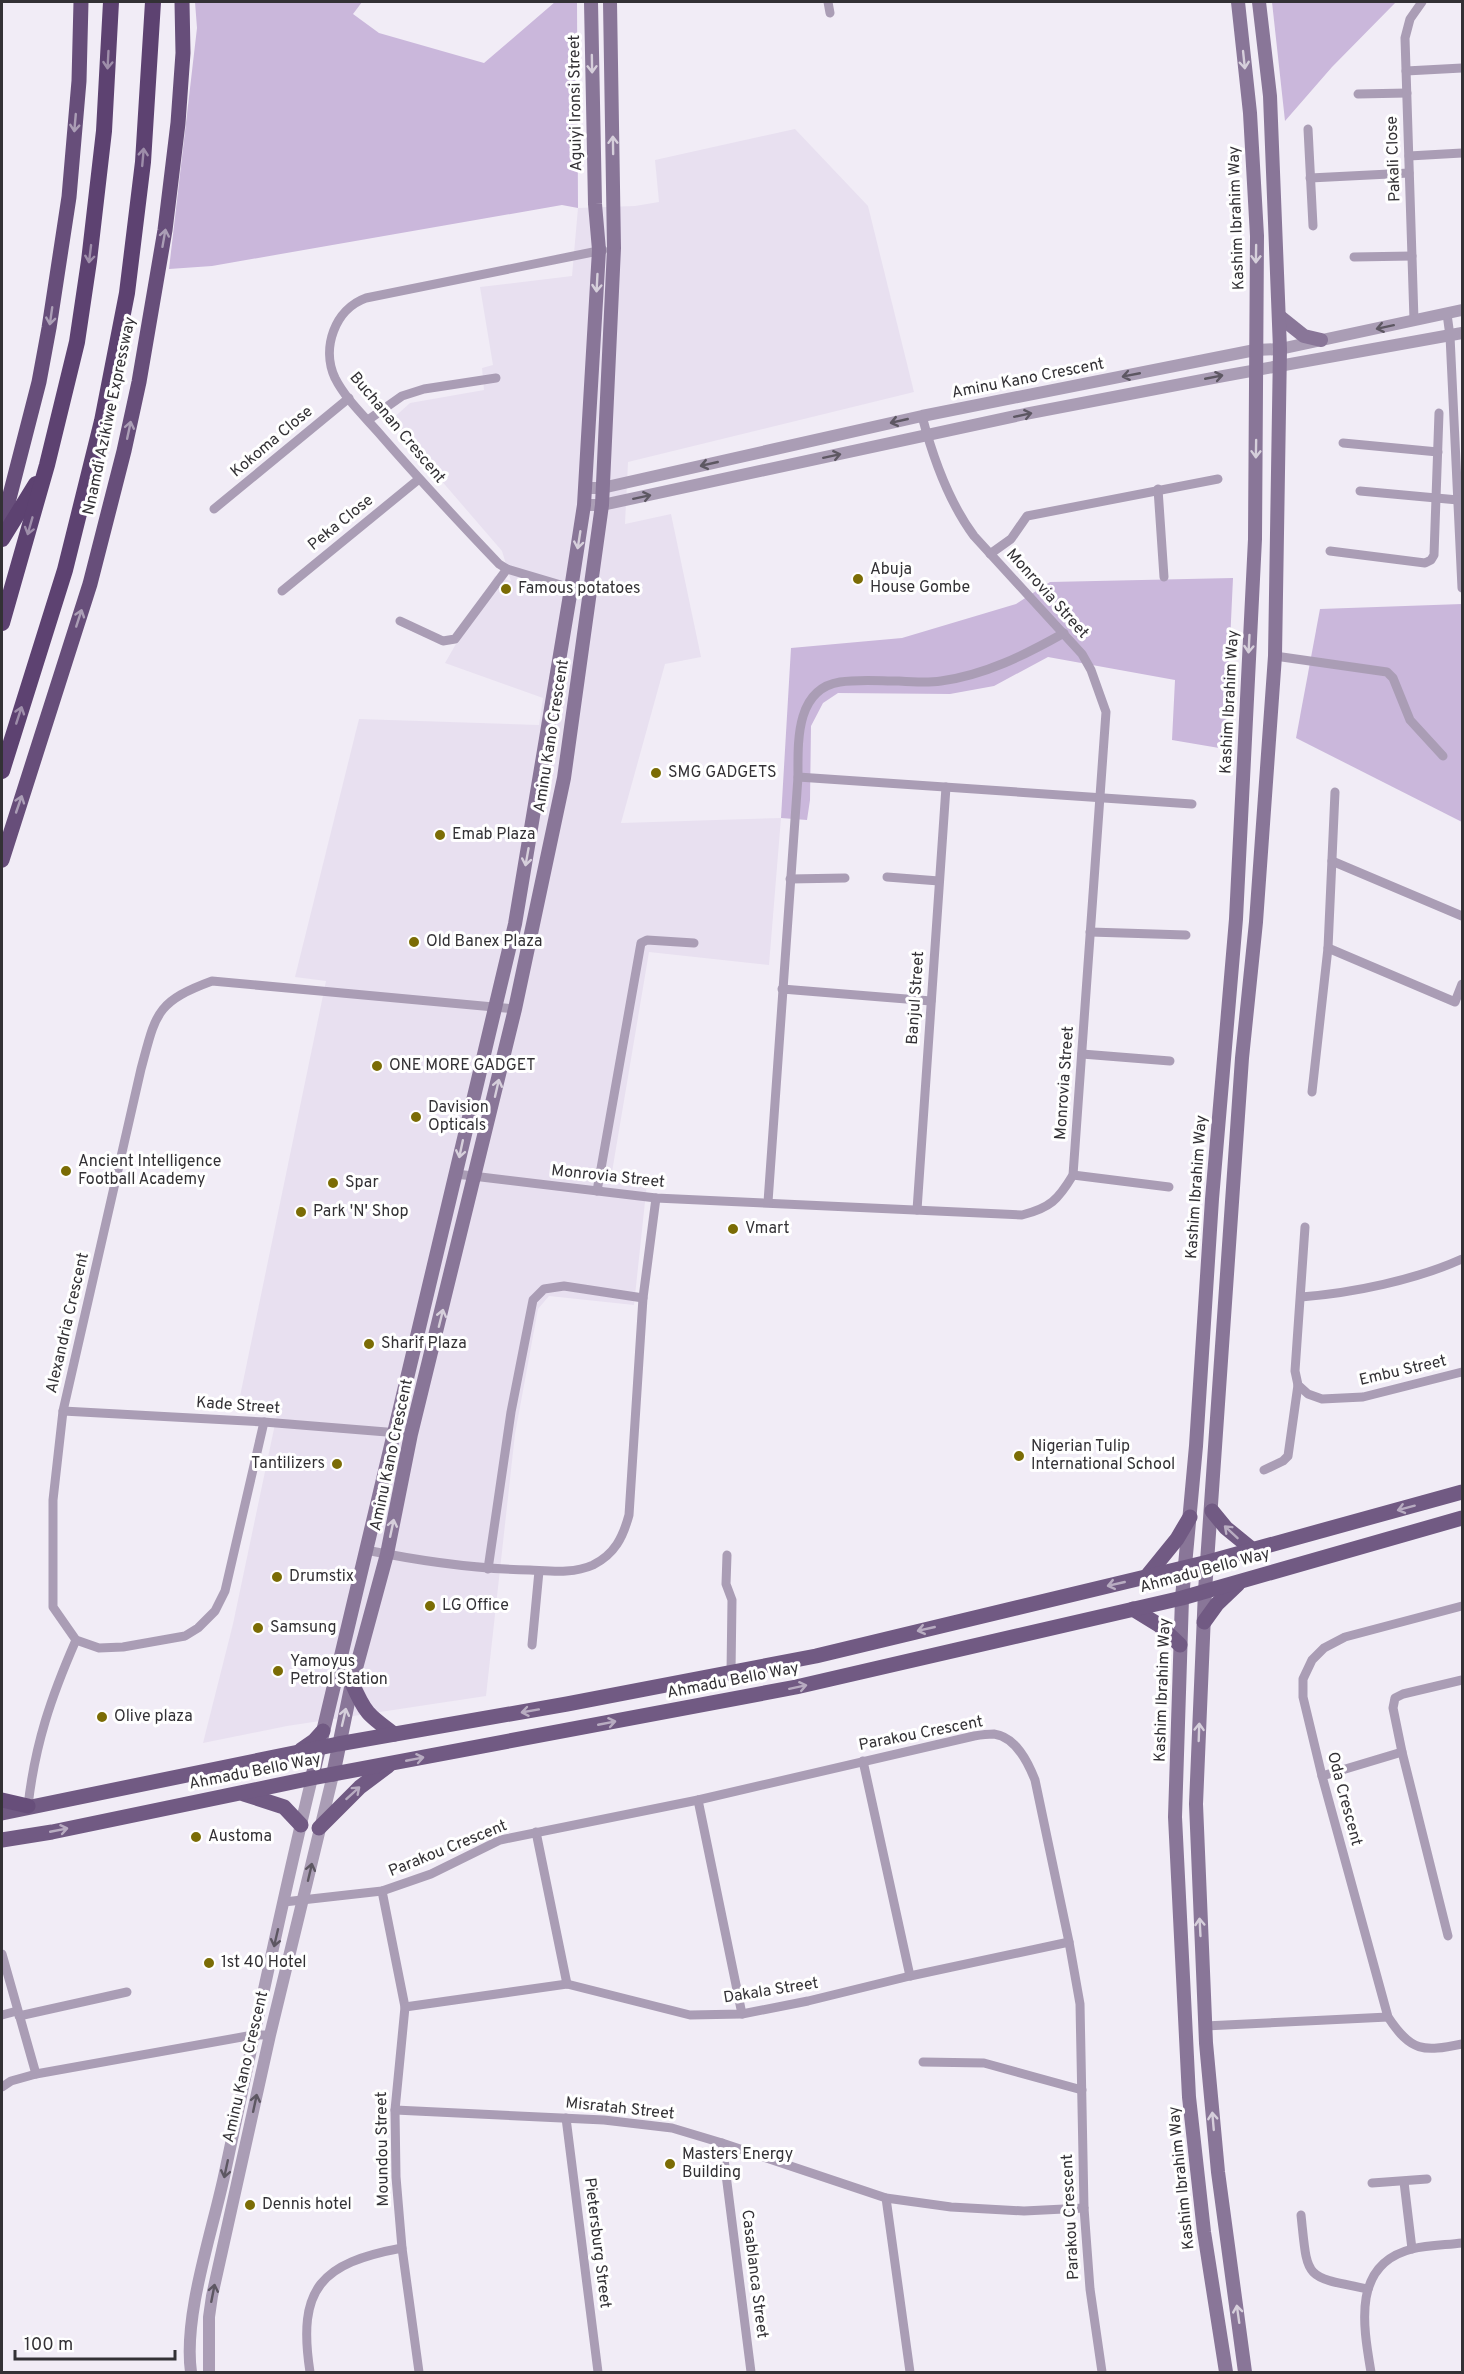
<svg xmlns="http://www.w3.org/2000/svg" width="1464" height="2374" font-family="Overpass,sans-serif">
	<style>
		.built { fill: #e8e0f0 }
		.green { fill: #cab7db }
		.lines { fill: none; stroke-linecap: round; stroke-linejoin: round }
		.minor { stroke: #aa9db5; stroke-width: 9 }
		.tertiary { stroke: #aa9db5; stroke-width: 12 }
		.secondary { stroke: #897698; stroke-width: 14 }
		.primary { stroke: #715a83; stroke-width: 15 }
		.trunk { stroke: #674e7a; stroke-width: 15 }
		.motorway { stroke: #5d4271; stroke-width: 16 }
		.oneway { stroke: #9e8eaa }
		.oneway2 { stroke: #d6cfdb }
		.oneway3 { stroke: #ab9eb6 }
		.oneway4 { stroke: #5d5762 }
		.oneway5 { stroke: #b8acc1 }
		.poi-dot { fill: #7b6c05; stroke: #fff; stroke-width: 2 }
		.labels { text-anchor: middle; dominant-baseline: central; stroke-width: 6; stroke-linejoin: round; paint-order: stroke }
		.street-label { font-size: 16px; fill: #333135; stroke: #fff }
		.poi-label { font-size: 16px; fill: #333135; stroke: #fff; text-anchor: start }
	</style>
	<rect width="100%" height="100%" fill="#f1ecf6"/>
	<path class="built" d="M 795,129 L 868,206 L 914,392 L 628,462 L 625,524 L 671,514 L 701,657 L 665,664 L 621,823 L 781,818 L 769,965 L 649,952 L 611,1178 L 647,1183 L 634,1305 L 549,1296 L 538,1309 L 515,1434 L 486,1696 L 287,1726 L 203,1743 L 233,1624 L 279,1405 L 238,1406 L 326,981 L 295,977 L 359,719 L 539,725 L 543,698 L 445,663 L 495,576 L 511,581 L 502,551 L 390,421 L 410,403 L 484,390 L 482,368 L 493,365 L 480,287 L 572,276 L 578,208 L 635,206 L 659,202 L 655,160 Z"/>
	<g class="green">
		<path d="M 195,2 L 362,2 L 353,14 L 379,33 L 484,63 L 555,2 L 577,2 L 578,208 L 562,205 L 212,266 L 169,269 L 197,28 Z"/>
		<path d="M 1272,2 L 1396,2 L 1332,67 L 1285,121 Z"/>
		<path d="M 1233,578 L 1225,749 L 1172,740 L 1175,680 L 1048,657 L 994,686 L 950,694 L 838,693 L 823,703 L 811,726 L 810,800 L 807,820 L 781,818 L 791,648 L 902,638 L 1016,604 L 1050,582 Z"/>
		<path d="M 1462,604 L 1462,822 L 1296,738 L 1320,609 Z"/>
	</g>
	<g class="lines">
		<g class="minor">
			<path d="M 828,2 L 830,13"/>
			<path d="M 1406,71 L 1462,68"/>
			<path d="M 1358,94 L 1407,93"/>
			<path d="M 1308,129 L 1313,226"/>
			<path d="M 1409,156 L 1462,153"/>
			<path d="M 1310,178 L 1409,173"/>
			<path d="M 1354,257 L 1412,256"/>
			<path d="M 1447,314 L 1450,336 L 1462,588"/>
			<path d="M 1414,320 L 1405,38 L 1410,19 L 1422,2"/>
			<path d="M 368,420 L 402,396 L 424,389 L 496,378"/>
			<path d="M 1343,443 L 1438,452"/>
			<path d="M 1158,489 L 1164,577"/>
			<path d="M 1360,491 L 1458,500"/>
			<path d="M 214,509 L 349,398"/>
			<path d="M 1330,551 L 1425,563 L 1431,560 L 1434,555 L 1439,413"/>
			<path d="M 990,554 L 1011,539 L 1027,516 L 1218,479"/>
			<path d="M 282,591 L 419,479"/>
			<path d="M 591,594 L 507,569 L 499,564 C 458,521 417,477 378,432 C 363,415 345,398 335,378 C 321,348 335,309 366,298 L 603,250"/>
			<path d="M 400,621 L 443,641 L 455,639 L 507,569"/>
			<path d="M 1275,656 L 1387,672 L 1393,678 L 1410,720 L 1443,756"/>
			<path d="M 798,777 L 1192,804"/>
			<path d="M 1332,861 L 1462,916"/>
			<path d="M 887,877 L 939,881"/>
			<path d="M 790,879 L 845,878"/>
			<path d="M 1090,932 L 1186,935"/>
			<path d="M 1328,948 L 1455,1002 L 1462,984"/>
			<path d="M 782,989 L 931,1001"/>
			<path d="M 1082,1054 L 1170,1061"/>
			<path d="M 1312,1092 L 1328,948 L 1335,792"/>
			<path d="M 456,1174 L 656,1198 L 1022,1215 C 1050,1208 1058,1200 1073,1175 L 1106,712 L 1091,670 L 1082,654 L 974,536 C 948,501 933,458 922,416"/>
			<path d="M 1073,1175 L 1169,1187"/>
			<path d="M 597,1191 L 641,943 L 647,940 L 694,943"/>
			<path d="M 768,1202 L 798,777 C 798,743 795,689 840,682 C 859,679 880,681 899,681 C 913,682 927,683 941,681 C 985,675 1025,655 1064,633"/>
			<path d="M 917,1210 L 946,787"/>
			<path d="M 1305,1227 L 1295,1371 L 1298,1385 L 1308,1394 L 1322,1399 L 1363,1397 L 1462,1372"/>
			<path d="M 1301,1297 C 1353,1293 1415,1280 1462,1259"/>
			<path d="M 63,1411 L 264,1422 L 411,1434"/>
			<path d="M 264,1422 L 225,1591 L 215,1611 L 198,1628 L 185,1636 L 123,1647 L 99,1648 L 76,1640 L 53,1607 L 53,1500 L 63,1411 L 141,1069 C 156,1014 155,1002 212,981 L 515,1009"/>
			<path d="M 1264,1470 L 1283,1461 L 1288,1456 L 1298,1385"/>
			<path d="M 366,1550 C 420,1561 475,1569 530,1570 C 551,1571 573,1574 593,1565 C 615,1554 623,1537 629,1515 L 643,1298 L 656,1198"/>
			<path d="M 727,1555 L 726,1584 L 732,1600 L 731,1672"/>
			<path d="M 488,1569 L 511,1412 L 533,1300 L 544,1289 L 564,1286 L 643,1298"/>
			<path d="M 1462,1606 L 1345,1637 L 1324,1648 L 1312,1660 L 1303,1679 L 1303,1697 L 1322,1776 L 1388,2017 C 1411,2052 1423,2052 1462,2044"/>
			<path d="M 532,1645 L 539,1571"/>
			<path d="M 863,1761 L 910,1976"/>
			<path d="M 1322,1776 L 1402,1752"/>
			<path d="M 698,1800 L 742,2014"/>
			<path d="M 28,1806 C 35,1744 51,1697 76,1640"/>
			<path d="M 536,1832 L 567,1984"/>
			<path d="M 382,1891 L 405,2007 L 395,2110 L 396,2177 L 402,2248 L 419,2372"/>
			<path d="M 284,1902 L 382,1891 L 431,1874 L 500,1840 L 698,1800 L 974,1736 C 980,1735 988,1734 994,1734 C 1016,1737 1028,1762 1035,1780 L 1069,1942 L 1080,2004 L 1084,2208 L 1090,2289 L 1102,2372"/>
			<path d="M 1448,1936 L 1402,1752 L 1393,1708 L 1395,1698 L 1403,1694 L 1462,1680"/>
			<path d="M 2,1954 L 36,2074"/>
			<path d="M 405,2007 L 567,1984 L 690,2015 L 742,2014 L 808,2001 L 910,1976 L 1069,1942"/>
			<path d="M 2,2015 L 17,2011"/>
			<path d="M 19,2016 L 127,1992"/>
			<path d="M 1205,2026 L 1388,2017"/>
			<path d="M 923,2062 L 984,2063 L 1082,2090"/>
			<path d="M 2,2087 L 11,2081 L 36,2074 L 253,2035 L 270,2035"/>
			<path d="M 395,2110 L 604,2120 L 672,2128 L 722,2143 L 886,2198 L 951,2207 L 1024,2211 L 1084,2208"/>
			<path d="M 566,2118 L 598,2372"/>
			<path d="M 722,2143 L 751,2372"/>
			<path d="M 1404,2182 L 1412,2249"/>
			<path d="M 1372,2183 L 1427,2179"/>
			<path d="M 886,2198 L 910,2372"/>
			<path d="M 1301,2215 C 1308,2280 1303,2276 1368,2289"/>
			<path d="M 310,2372 C 297,2288 321,2263 402,2248"/>
			<path d="M 1371,2372 C 1363,2325 1352,2264 1412,2249 C 1428,2245 1446,2245 1462,2243"/>
		</g>
		<g class="tertiary">
			<path d="M 585,488 L 602,488 L 922,416 L 1255,350 L 1280,349 L 1462,310"/>
			<path d="M 584,505 L 602,505 L 1025,414 L 1218,377 L 1462,333"/>
			<path d="M 191,2372 C 183,2315 213,2230 225,2172 C 253,2041 280,1909 312,1778"/>
			<path d="M 209,2372 L 209,2317 L 212,2296 L 270,2035 L 333,1775"/>
		</g>
		<g class="secondary">
			<path d="M 1279,316 L 1304,336 L 1321,340"/>
			<path d="M 333,1775 L 352,1683 L 387,1554 L 411,1434 L 515,1009 L 564,778 L 602,505 L 614,248 L 610,2"/>
			<path d="M 312,1778 L 515,924 L 571,589 L 584,505 L 599,250 L 595,204 L 591,2"/>
			<path d="M 1226,2372 L 1204,2232 L 1189,2097 L 1175,1817 L 1182,1598 L 1196,1446 L 1212,1199 L 1236,919 L 1255,539 L 1257,236 L 1250,113 L 1238,2"/>
			<path d="M 1245,2372 L 1218,2172 L 1206,2043 L 1196,1804 L 1205,1591 L 1242,1058 L 1256,922 L 1275,656 L 1280,349 L 1270,96 L 1259,2"/>
		</g>
		<g class="primary">
			<path d="M 1212,1511 L 1226,1528 L 1253,1550"/>
			<path d="M 1147,1576 L 1177,1539 L 1190,1517"/>
			<path d="M 1133,1609 L 1159,1625 L 1180,1645"/>
			<path d="M 1204,1622 L 1217,1604 L 1238,1584"/>
			<path d="M 352,1683 C 365,1713 368,1715 394,1734"/>
			<path d="M 301,1750 L 314,1741 L 323,1731"/>
			<path d="M 244,1794 L 284,1807 L 301,1825"/>
			<path d="M 2,1813 L 338,1744 L 567,1704 L 816,1656 L 1208,1562 L 1462,1492"/>
			<path d="M 319,1828 L 360,1787 L 388,1766"/>
			<path d="M 2,1840 L 52,1832 L 312,1778 L 796,1687 L 1182,1598 L 1462,1518"/>
		</g>
		<g class="trunk">
			<path d="M 2,526 L 39,382 L 49,328 L 69,197 L 79,81 L 81,2"/>
			<path d="M 2,860 L 90,584 L 124,451 L 139,382 L 165,230 L 178,123 L 183,53 L 182,2"/>
			<path d="M 2,1800 L 28,1806"/>
		</g>
		<g class="motorway">
			<path d="M 2,539 L 36,484"/>
			<path d="M 2,623 L 47,465 L 77,342 L 89,261 L 104,131 L 111,2"/>
			<path d="M 2,771 L 65,570 L 102,421 L 127,293 L 143,162 L 153,2"/>
		</g>
	</g>
	<defs><path id="oneway-shaft" d="M-6 0H5M1.5-3L5.5 0L1.5 3" fill="none" stroke-width="1.6" stroke-linecap="round" stroke-linejoin="round" transform="scale(1.5)"/></defs>
	<g class="oneway">
		<use href="#oneway-shaft" transform="translate(108 60) rotate(93)"/>
		<use href="#oneway-shaft" transform="translate(143 157) rotate(-85)"/>
		<use href="#oneway-shaft" transform="translate(90 254) rotate(97)"/>
		<use href="#oneway-shaft" transform="translate(30 526) rotate(106)"/>
		<use href="#oneway-shaft" transform="translate(19 715) rotate(-72)"/>
	</g>
	<g class="oneway2">
		<use href="#oneway-shaft" transform="translate(1244 60) rotate(84)"/>
		<use href="#oneway-shaft" transform="translate(592 64) rotate(89)"/>
		<use href="#oneway-shaft" transform="translate(613 145) rotate(-91)"/>
		<use href="#oneway-shaft" transform="translate(1256 254) rotate(91)"/>
		<use href="#oneway-shaft" transform="translate(597 283) rotate(93)"/>
		<use href="#oneway-shaft" transform="translate(1256 449) rotate(91)"/>
		<use href="#oneway-shaft" transform="translate(579 540) rotate(99)"/>
		<use href="#oneway-shaft" transform="translate(1249 644) rotate(93)"/>
		<use href="#oneway-shaft" transform="translate(527 857) rotate(100)"/>
		<use href="#oneway-shaft" transform="translate(497 1088) rotate(-77)"/>
		<use href="#oneway-shaft" transform="translate(461 1149) rotate(102)"/>
		<use href="#oneway-shaft" transform="translate(441 1318) rotate(-76)"/>
		<use href="#oneway-shaft" transform="translate(392 1528) rotate(-78)"/>
		<use href="#oneway-shaft" transform="translate(344 1717) rotate(-77)"/>
		<use href="#oneway-shaft" transform="translate(1199 1732) rotate(-88)"/>
		<use href="#oneway-shaft" transform="translate(1200 1927) rotate(-93)"/>
		<use href="#oneway-shaft" transform="translate(1213 2121) rotate(-95)"/>
		<use href="#oneway-shaft" transform="translate(1238 2314) rotate(-98)"/>
	</g>
	<g class="oneway3">
		<use href="#oneway-shaft" transform="translate(75 123) rotate(95)"/>
		<use href="#oneway-shaft" transform="translate(164 238) rotate(-80)"/>
		<use href="#oneway-shaft" transform="translate(51 316) rotate(98)"/>
		<use href="#oneway-shaft" transform="translate(129 430) rotate(-78)"/>
		<use href="#oneway-shaft" transform="translate(79 618) rotate(-72)"/>
		<use href="#oneway-shaft" transform="translate(19 804) rotate(-71)"/>
	</g>
	<g class="oneway4">
		<use href="#oneway-shaft" transform="translate(1385 327) rotate(168)"/>
		<use href="#oneway-shaft" transform="translate(1131 375) rotate(169)"/>
		<use href="#oneway-shaft" transform="translate(1214 377) rotate(-11)"/>
		<use href="#oneway-shaft" transform="translate(1023 415) rotate(-12)"/>
		<use href="#oneway-shaft" transform="translate(899 421) rotate(167)"/>
		<use href="#oneway-shaft" transform="translate(832 456) rotate(-12)"/>
		<use href="#oneway-shaft" transform="translate(709 464) rotate(167)"/>
		<use href="#oneway-shaft" transform="translate(642 497) rotate(-12)"/>
		<use href="#oneway-shaft" transform="translate(310 1872) rotate(-77)"/>
		<use href="#oneway-shaft" transform="translate(276 1938) rotate(103)"/>
		<use href="#oneway-shaft" transform="translate(255 2103) rotate(-78)"/>
		<use href="#oneway-shaft" transform="translate(226 2169) rotate(102)"/>
		<use href="#oneway-shaft" transform="translate(213 2293) rotate(-79)"/>
	</g>
	<g class="oneway5">
		<use href="#oneway-shaft" transform="translate(1406 1508) rotate(165)"/>
		<use href="#oneway-shaft" transform="translate(1231 1532) rotate(-137)"/>
		<use href="#oneway-shaft" transform="translate(1116 1584) rotate(167)"/>
		<use href="#oneway-shaft" transform="translate(926 1629) rotate(167)"/>
		<use href="#oneway-shaft" transform="translate(798 1687) rotate(-12)"/>
		<use href="#oneway-shaft" transform="translate(530 1711) rotate(170)"/>
		<use href="#oneway-shaft" transform="translate(607 1723) rotate(-11)"/>
		<use href="#oneway-shaft" transform="translate(415 1759) rotate(-11)"/>
		<use href="#oneway-shaft" transform="translate(353 1793) rotate(-42)"/>
		<use href="#oneway-shaft" transform="translate(59 1830) rotate(-11)"/>
	</g>
	<g class="poi-dot">
		<circle cx="858" cy="579" r="6"/>
		<circle cx="506" cy="589" r="6"/>
		<circle cx="656" cy="773" r="6"/>
		<circle cx="440" cy="835" r="6"/>
		<circle cx="414" cy="942" r="6"/>
		<circle cx="377" cy="1066" r="6"/>
		<circle cx="416" cy="1117" r="6"/>
		<circle cx="66" cy="1171" r="6"/>
		<circle cx="333" cy="1183" r="6"/>
		<circle cx="301" cy="1212" r="6"/>
		<circle cx="733" cy="1229" r="6"/>
		<circle cx="369" cy="1344" r="6"/>
		<circle cx="1019" cy="1456" r="6"/>
		<circle cx="337" cy="1464" r="6"/>
		<circle cx="277" cy="1577" r="6"/>
		<circle cx="430" cy="1606" r="6"/>
		<circle cx="258" cy="1628" r="6"/>
		<circle cx="278" cy="1671" r="6"/>
		<circle cx="102" cy="1717" r="6"/>
		<circle cx="196" cy="1837" r="6"/>
		<circle cx="209" cy="1963" r="6"/>
		<circle cx="670" cy="2164" r="6"/>
		<circle cx="250" cy="2205" r="6"/>
	</g>
	<g class="labels">
		<g class="street-label">
			<text transform="translate(576 103) rotate(-91)">Aguiyi Ironsi Street</text>
			<text transform="translate(1394 159) rotate(-92)">Pakali Close</text>
			<text transform="translate(1237 218) rotate(-92)">Kashim Ibrahim Way</text>
			<text transform="translate(1028 379) rotate(-11)">Aminu Kano Crescent</text>
			<text transform="translate(110 416) rotate(-78)">Nnamdi Azikiwe Expressway</text>
			<text transform="translate(397 428) rotate(50)">Buchanan Crescent</text>
			<text transform="translate(272 442) rotate(-40)">Kokoma Close</text>
			<text transform="translate(341 523) rotate(-39)">Peka Close</text>
			<text transform="translate(1047 594) rotate(48)">Monrovia Street</text>
			<text transform="translate(1230 702) rotate(-87)">Kashim Ibrahim Way</text>
			<text transform="translate(552 736) rotate(-81)">Aminu Kano Crescent</text>
			<text transform="translate(916 998) rotate(-86)">Banjul Street</text>
			<text transform="translate(1065 1083) rotate(-86)">Monrovia Street</text>
			<text transform="translate(608 1177) rotate(6)">Monrovia Street</text>
			<text transform="translate(1197 1187) rotate(-86)">Kashim Ibrahim Way</text>
			<text transform="translate(68 1323) rotate(-77)">Alexandria Crescent</text>
			<text transform="translate(1403 1371) rotate(-13)">Embu Street</text>
			<text transform="translate(238 1406) rotate(4)">Kade Street</text>
			<text transform="translate(392 1455) rotate(-78)">Aminu Kano Crescent</text>
			<text transform="translate(1205 1571) rotate(-15)">Ahmadu Bello Way</text>
			<text transform="translate(733 1681) rotate(-11)">Ahmadu Bello Way</text>
			<text transform="translate(1163 1690) rotate(-88)">Kashim Ibrahim Way</text>
			<text transform="translate(921 1734) rotate(-11)">Parakou Crescent</text>
			<text transform="translate(255 1772) rotate(-11)">Ahmadu Bello Way</text>
			<text transform="translate(1344 1799) rotate(75)">Oda Crescent</text>
			<text transform="translate(448 1849) rotate(-22)">Parakou Crescent</text>
			<text transform="translate(771 1991) rotate(-9)">Dakala Street</text>
			<text transform="translate(246 2067) rotate(-77)">Aminu Kano Crescent</text>
			<text transform="translate(620 2109) rotate(6)">Misratah Street</text>
			<text transform="translate(383 2149) rotate(-91)">Moundou Street</text>
			<text transform="translate(1182 2178) rotate(-96)">Kashim Ibrahim Way</text>
			<text transform="translate(1071 2217) rotate(-93)">Parakou Crescent</text>
			<text transform="translate(597 2243) rotate(83)">Pietersburg Street</text>
			<text transform="translate(754 2274) rotate(83)">Casablanca Street</text>
		</g>
		<g class="poi-label">
			<text x="870" y="570">Abuja<tspan x="870" dy="18">House Gombe</tspan></text>
			<text x="518" y="589">Famous potatoes</text>
			<text x="668" y="773">SMG GADGETS</text>
			<text x="452" y="835">Emab Plaza</text>
			<text x="426" y="942">Old Banex Plaza</text>
			<text x="389" y="1066">ONE MORE GADGET</text>
			<text x="428" y="1108">Davision<tspan x="428" dy="18">Opticals</tspan></text>
			<text x="78" y="1162">Ancient Intelligence<tspan x="78" dy="18">Football Academy</tspan></text>
			<text x="345" y="1183">Spar</text>
			<text x="313" y="1212">Park 'N' Shop</text>
			<text x="745" y="1229">Vmart</text>
			<text x="381" y="1344">Sharif Plaza</text>
			<text x="1031" y="1447">Nigerian Tulip<tspan x="1031" dy="18">International School</tspan></text>
			<text x="325" y="1464" text-anchor="end">Tantilizers</text>
			<text x="289" y="1577">Drumstix</text>
			<text x="442" y="1606">LG Office</text>
			<text x="270" y="1628">Samsung</text>
			<text x="290" y="1662">Yamoyus<tspan x="290" dy="18">Petrol Station</tspan></text>
			<text x="114" y="1717">Olive plaza</text>
			<text x="208" y="1837">Austoma</text>
			<text x="221" y="1963">1st 40 Hotel</text>
			<text x="682" y="2155">Masters Energy<tspan x="682" dy="18">Building</tspan></text>
			<text x="262" y="2205">Dennis hotel</text>
		</g>
	</g>
	<rect width="1464" height="2374" fill="none" stroke="#333135" stroke-width="6"/>
	<path d="M15 2350v9h160v-9" fill="none" stroke="#333135" stroke-width="3"/>
	<text x="24" y="2350" font-size="18" fill="#333135" stroke="#ffffff" stroke-width="4.5" paint-order="stroke">100 m</text>
</svg>
